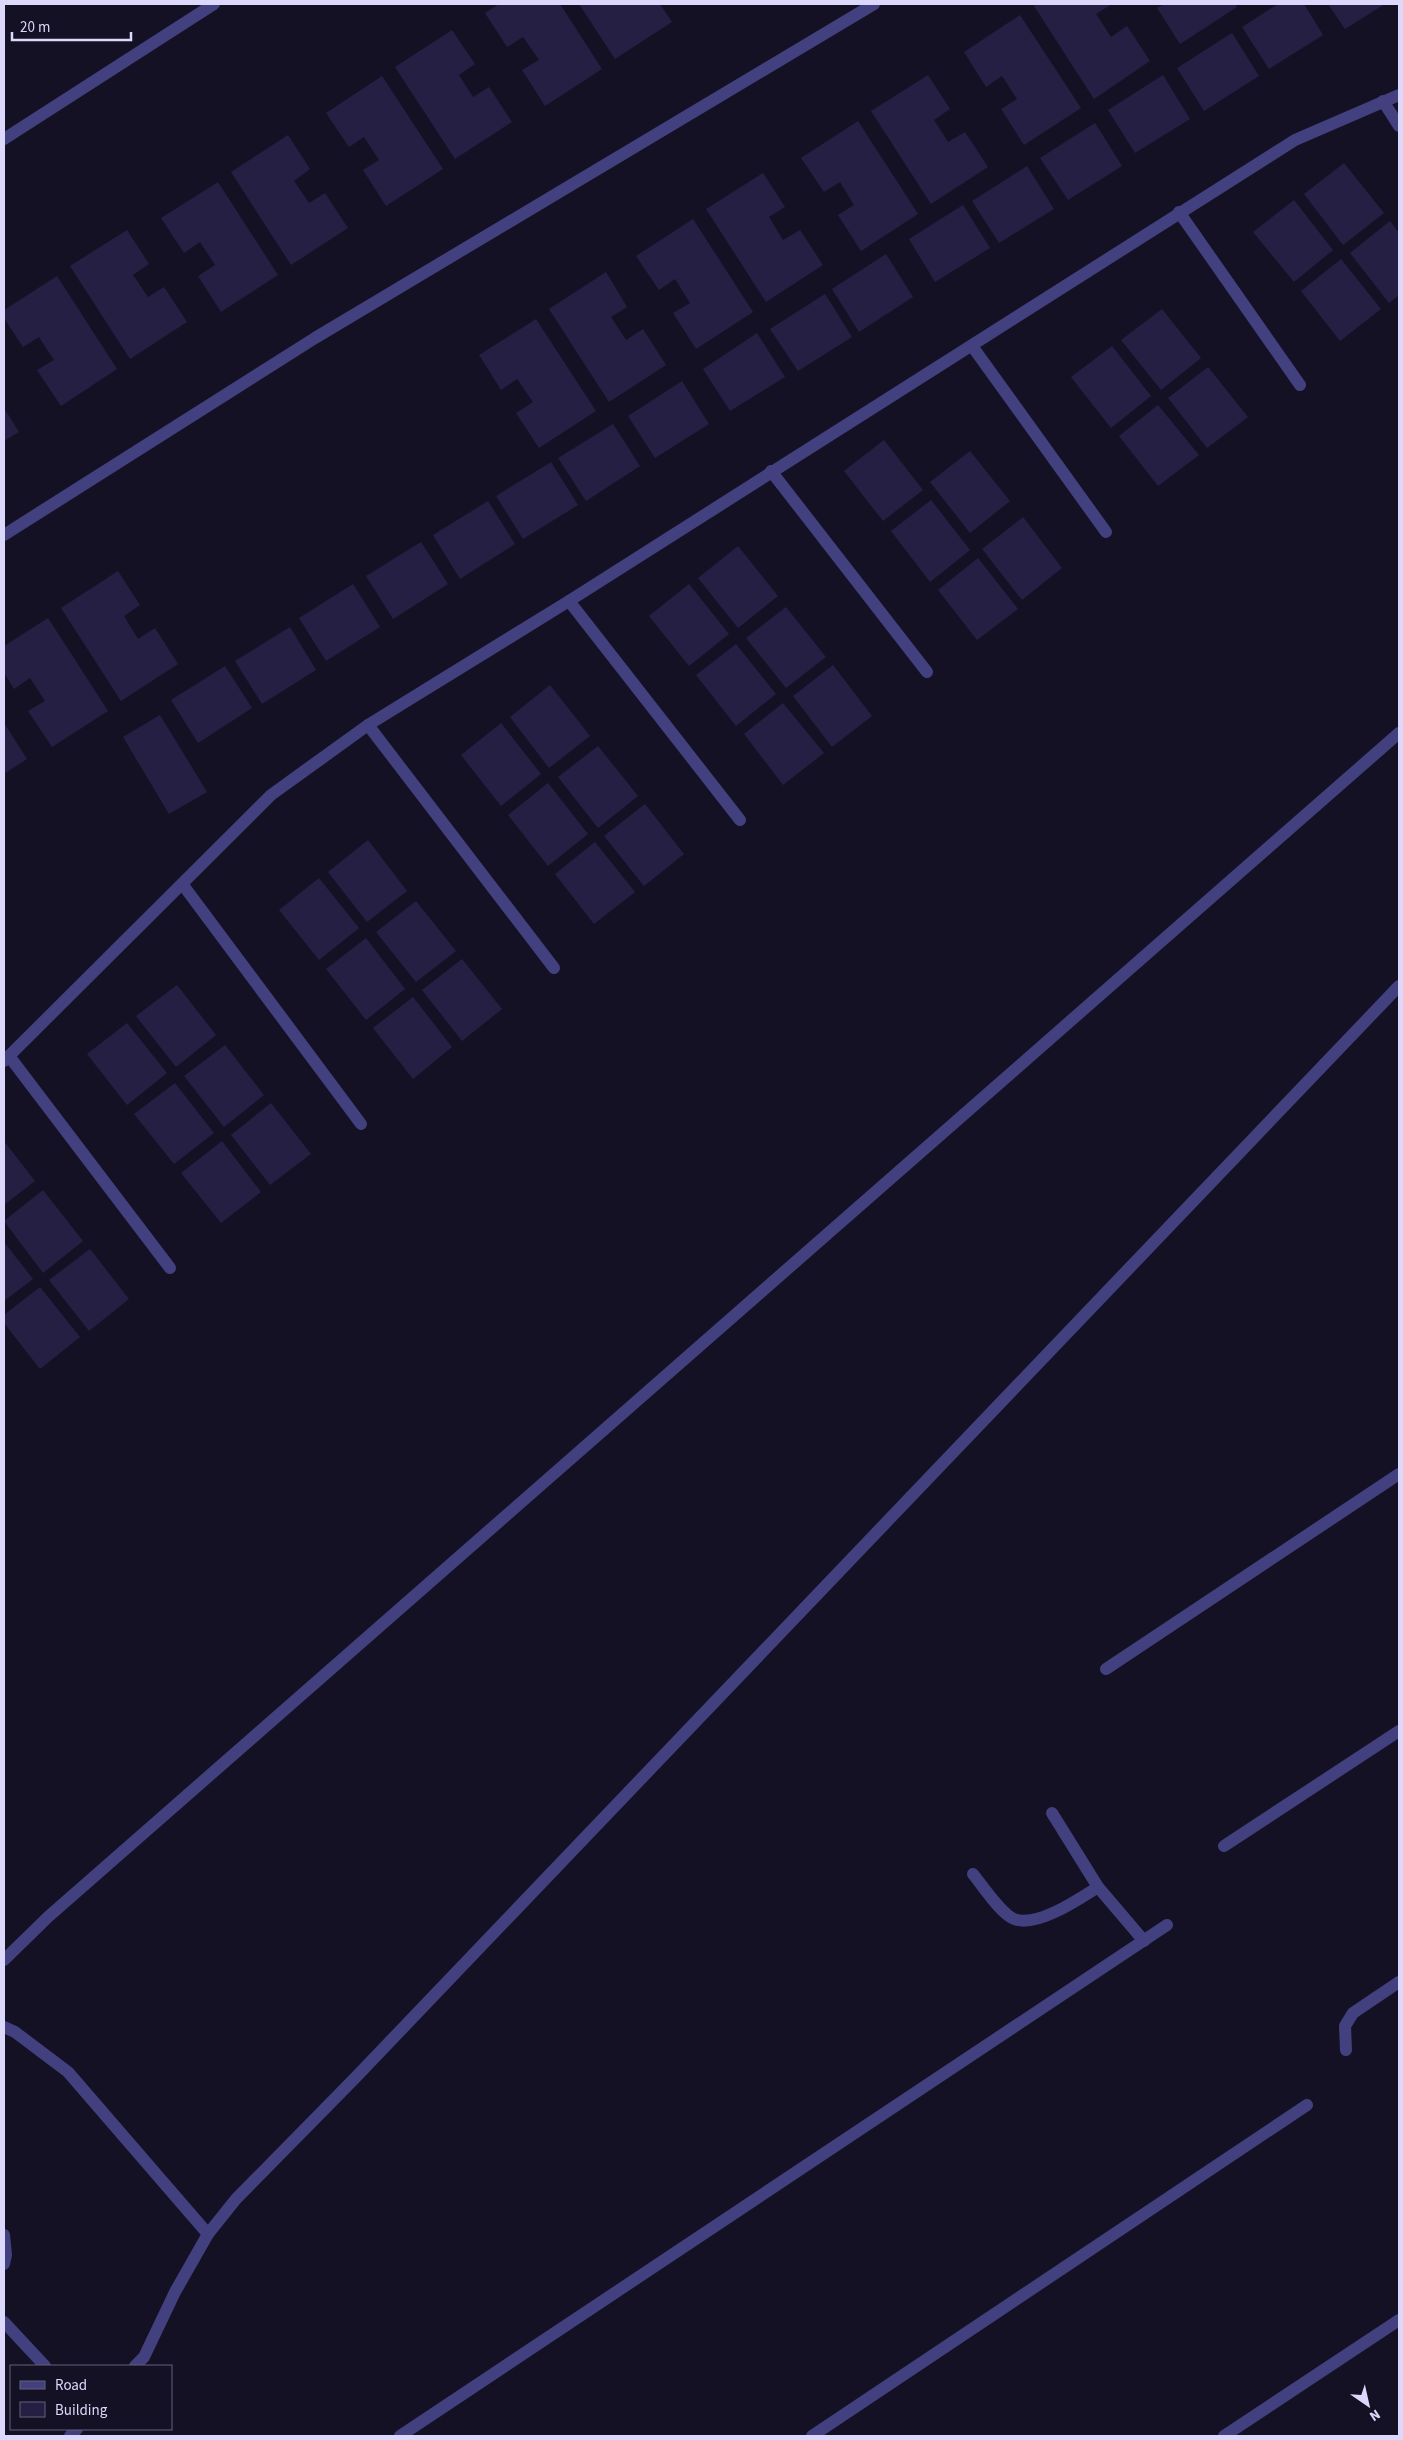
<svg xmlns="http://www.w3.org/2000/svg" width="1403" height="2440" font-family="'Source Sans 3',sans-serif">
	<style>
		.building { fill: #251f43 }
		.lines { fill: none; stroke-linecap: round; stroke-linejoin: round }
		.street { stroke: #42407f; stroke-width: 12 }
	</style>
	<rect width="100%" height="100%" fill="#141124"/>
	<g class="building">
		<path d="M 499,4 L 560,4 L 602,69 L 545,106 L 522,70 L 539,60 L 523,37 L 507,47 L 485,13 Z"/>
		<path d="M 579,4 L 660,4 L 672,22 L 615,59 Z"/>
		<path d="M 1037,4 L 1112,4 L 1096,14 L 1111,37 L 1127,26 L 1150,61 L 1094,99 L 1034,6 Z"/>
		<path d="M 1164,4 L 1235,4 L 1237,7 L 1180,44 L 1157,8 Z"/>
		<path d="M 1278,4 L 1304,4 L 1323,35 L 1269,69 L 1242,27 Z"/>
		<path d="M 1328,4 L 1385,4 L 1345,29 Z"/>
		<path d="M 1020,15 L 1081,108 L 1024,145 L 1001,109 L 1017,99 L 1002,76 L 986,87 L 964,52 Z"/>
		<path d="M 452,30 L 475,64 L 459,75 L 473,97 L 489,87 L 512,122 L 455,159 L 395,67 Z"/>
		<path d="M 1232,33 L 1259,76 L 1204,111 L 1177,68 Z"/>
		<path d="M 928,75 L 950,109 L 934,120 L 948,142 L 965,132 L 988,167 L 931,204 L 871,111 Z"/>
		<path d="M 1163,75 L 1190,119 L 1135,153 L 1108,110 Z"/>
		<path d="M 382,76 L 443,169 L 386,206 L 363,170 L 379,160 L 364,137 L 349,147 L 326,113 Z"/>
		<path d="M 858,121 L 918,214 L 861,251 L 838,215 L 854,205 L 840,182 L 824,192 L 801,158 Z"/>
		<path d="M 1095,123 L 1122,166 L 1068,200 L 1040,158 Z"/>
		<path d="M 288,135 L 310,169 L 294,181 L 309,203 L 325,193 L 348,228 L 291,265 L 231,172 Z"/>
		<path d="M 1344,163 L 1384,213 L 1343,245 L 1304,194 Z"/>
		<path d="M 1027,166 L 1054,209 L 999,243 L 972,201 Z"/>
		<path d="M 763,173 L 785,207 L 769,217 L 783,240 L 800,230 L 823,265 L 766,302 L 706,209 Z"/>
		<path d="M 218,182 L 278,275 L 221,312 L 198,276 L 215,265 L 200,242 L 184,253 L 161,218 Z"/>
		<path d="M 1294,200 L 1333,250 L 1294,282 L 1253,232 Z"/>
		<path d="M 963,205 L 990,248 L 935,282 L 909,239 Z"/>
		<path d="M 693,219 L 753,312 L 696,349 L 673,313 L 690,303 L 675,279 L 659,290 L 636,256 Z"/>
		<path d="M 1390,221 L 1399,233 L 1399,295 L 1389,303 L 1350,253 Z"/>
		<path d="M 127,230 L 149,264 L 133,275 L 148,297 L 164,287 L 187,322 L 130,359 L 70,266 Z"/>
		<path d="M 886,254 L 913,297 L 859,332 L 832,289 Z"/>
		<path d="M 1341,259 L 1381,309 L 1340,341 L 1301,291 Z"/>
		<path d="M 606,272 L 627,307 L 611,317 L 626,340 L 643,329 L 666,365 L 609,402 L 549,309 Z"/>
		<path d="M 57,276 L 117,369 L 61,406 L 37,370 L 54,360 L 39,337 L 23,347 L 4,318 L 4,310 Z"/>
		<path d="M 825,294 L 852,337 L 798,371 L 770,329 Z"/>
		<path d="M 1162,309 L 1201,358 L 1161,390 L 1121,340 Z"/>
		<path d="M 536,319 L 596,411 L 539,448 L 516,413 L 533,402 L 517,379 L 501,390 L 479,355 Z"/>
		<path d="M 757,333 L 785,377 L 730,411 L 703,369 Z"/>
		<path d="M 1112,346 L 1151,396 L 1111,428 L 1071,377 Z"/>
		<path d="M 1208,367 L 1248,417 L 1207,448 L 1168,398 Z"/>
		<path d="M 682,381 L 709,424 L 655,458 L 628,416 Z"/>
		<path d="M 1158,405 L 1199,455 L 1158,486 L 1119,436 Z"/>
		<path d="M 4,408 L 19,432 L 4,441 Z"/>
		<path d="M 613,424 L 640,466 L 586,501 L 558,458 Z"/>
		<path d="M 884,440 L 923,490 L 883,521 L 844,471 Z"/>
		<path d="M 970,451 L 1010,501 L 970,533 L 930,482 Z"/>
		<path d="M 551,462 L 578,505 L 523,539 L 496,496 Z"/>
		<path d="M 931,500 L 970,550 L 930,582 L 891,531 Z"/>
		<path d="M 488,501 L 515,544 L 460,579 L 433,535 Z"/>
		<path d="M 1023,517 L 1062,568 L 1022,600 L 982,549 Z"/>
		<path d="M 421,542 L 448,584 L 393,619 L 366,576 Z"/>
		<path d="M 738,546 L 778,596 L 738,628 L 698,578 Z"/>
		<path d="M 978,558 L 1018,609 L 977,640 L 938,590 Z"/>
		<path d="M 118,571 L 140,605 L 124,616 L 138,639 L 155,628 L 178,664 L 121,701 L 61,608 Z"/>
		<path d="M 353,584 L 380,627 L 326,661 L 299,618 Z"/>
		<path d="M 689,584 L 729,634 L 689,666 L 649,616 Z"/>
		<path d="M 786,607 L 826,657 L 786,688 L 746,638 Z"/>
		<path d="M 48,618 L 108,711 L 52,747 L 28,711 L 45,701 L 30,678 L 14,689 L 4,673 L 4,646 Z"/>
		<path d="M 290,627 L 316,670 L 262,704 L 235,661 Z"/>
		<path d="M 736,644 L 776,694 L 736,726 L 696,675 Z"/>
		<path d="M 833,665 L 872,716 L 832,747 L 793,696 Z"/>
		<path d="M 225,666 L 252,708 L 198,743 L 171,700 Z"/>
		<path d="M 550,685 L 590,736 L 549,768 L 510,717 Z"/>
		<path d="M 783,703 L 824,753 L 783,785 L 744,734 Z"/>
		<path d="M 160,715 L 207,792 L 169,814 L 123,737 Z"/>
		<path d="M 4,723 L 27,759 L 4,774 Z"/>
		<path d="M 501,723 L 541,774 L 501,806 L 461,755 Z"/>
		<path d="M 598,746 L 638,796 L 598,828 L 558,777 Z"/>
		<path d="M 548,783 L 588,834 L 548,866 L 508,815 Z"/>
		<path d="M 645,804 L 684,854 L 644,886 L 604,836 Z"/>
		<path d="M 368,840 L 407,891 L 367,922 L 328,872 Z"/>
		<path d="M 595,842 L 635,892 L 594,924 L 555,874 Z"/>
		<path d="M 319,878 L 359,928 L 319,960 L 279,910 Z"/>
		<path d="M 416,901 L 456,951 L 416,982 L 376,932 Z"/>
		<path d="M 366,938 L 405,989 L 366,1020 L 326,969 Z"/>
		<path d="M 462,959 L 502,1009 L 462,1041 L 422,990 Z"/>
		<path d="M 177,985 L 216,1035 L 176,1067 L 136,1016 Z"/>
		<path d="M 413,997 L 452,1047 L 413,1079 L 373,1028 Z"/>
		<path d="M 127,1023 L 167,1073 L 127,1105 L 87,1054 Z"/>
		<path d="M 225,1045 L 264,1095 L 224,1127 L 184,1076 Z"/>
		<path d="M 175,1083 L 214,1133 L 174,1164 L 134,1114 Z"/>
		<path d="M 271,1103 L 311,1154 L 270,1185 L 231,1135 Z"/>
		<path d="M 4,1141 L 35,1181 L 4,1205 Z"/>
		<path d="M 222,1141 L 261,1192 L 221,1223 L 181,1173 Z"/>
		<path d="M 43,1190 L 83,1241 L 43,1273 L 4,1221 Z"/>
		<path d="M 4,1242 L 33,1279 L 4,1301 Z"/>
		<path d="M 90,1249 L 129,1299 L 89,1331 L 49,1280 Z"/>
		<path d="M 40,1287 L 80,1337 L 40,1369 L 4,1323 L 4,1315 Z"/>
	</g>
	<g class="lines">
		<g class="street">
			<path d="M 1383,101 L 1399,126"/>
			<path d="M 4,139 L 214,4"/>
			<path d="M 1179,212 L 1300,385"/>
			<path d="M 972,346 L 1106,532"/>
			<path d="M 771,471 L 927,672"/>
			<path d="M 4,535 L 315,338 L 874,4"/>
			<path d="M 569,601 L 740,820"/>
			<path d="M 368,725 L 554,968"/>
			<path d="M 183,885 L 361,1124"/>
			<path d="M 9,1056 L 170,1268"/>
			<path d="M 4,1061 L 271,795 L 368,725 L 569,601 L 1295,140 L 1399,95"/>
			<path d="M 1106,1669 L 1399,1474"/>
			<path d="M 1052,1813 L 1098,1887"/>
			<path d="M 1224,1846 L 1399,1731"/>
			<path d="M 973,1874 C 982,1885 1001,1914 1014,1919 C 1037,1928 1079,1899 1098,1887 L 1144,1941"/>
			<path d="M 4,1960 L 48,1917 L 1399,733"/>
			<path d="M 4,2027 L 15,2032 L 68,2072 L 208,2234 L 175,2292 L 144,2357 L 135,2366"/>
			<path d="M 1346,2050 L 1345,2026 L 1353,2013 L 1399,1982"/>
			<path d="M 208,2234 L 236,2199 L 356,2077 L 1399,986"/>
			<path d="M 4,2235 L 6,2255 L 4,2264"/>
			<path d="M 4,2322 L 45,2366"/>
			<path d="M 70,2436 L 77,2429"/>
			<path d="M 400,2436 L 1167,1925"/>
			<path d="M 812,2436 L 1307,2105"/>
			<path d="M 1224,2436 L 1399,2320"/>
		</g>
	</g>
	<rect width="1403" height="2440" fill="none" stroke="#dbd8fb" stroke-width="10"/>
	<rect x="10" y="2365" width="162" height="65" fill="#141124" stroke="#64617a"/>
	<rect x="20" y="2381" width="25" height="8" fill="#42407f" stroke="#64617a"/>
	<text x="55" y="2390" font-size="15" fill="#dbd8fb">Road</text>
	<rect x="20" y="2402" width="25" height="15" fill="#251f43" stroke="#64617a"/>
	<text x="55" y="2415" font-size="15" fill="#dbd8fb">Building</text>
	<g transform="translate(1368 2405) rotate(146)" stroke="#141124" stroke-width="4" paint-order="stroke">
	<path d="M0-4L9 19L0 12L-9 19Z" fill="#dbd8fb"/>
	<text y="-8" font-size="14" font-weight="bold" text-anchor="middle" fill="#dbd8fb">N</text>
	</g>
	<path d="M12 32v8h119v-8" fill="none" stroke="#dbd8fb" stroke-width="2.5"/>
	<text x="20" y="32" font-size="15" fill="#dbd8fb" stroke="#141124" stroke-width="4" paint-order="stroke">20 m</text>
</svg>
